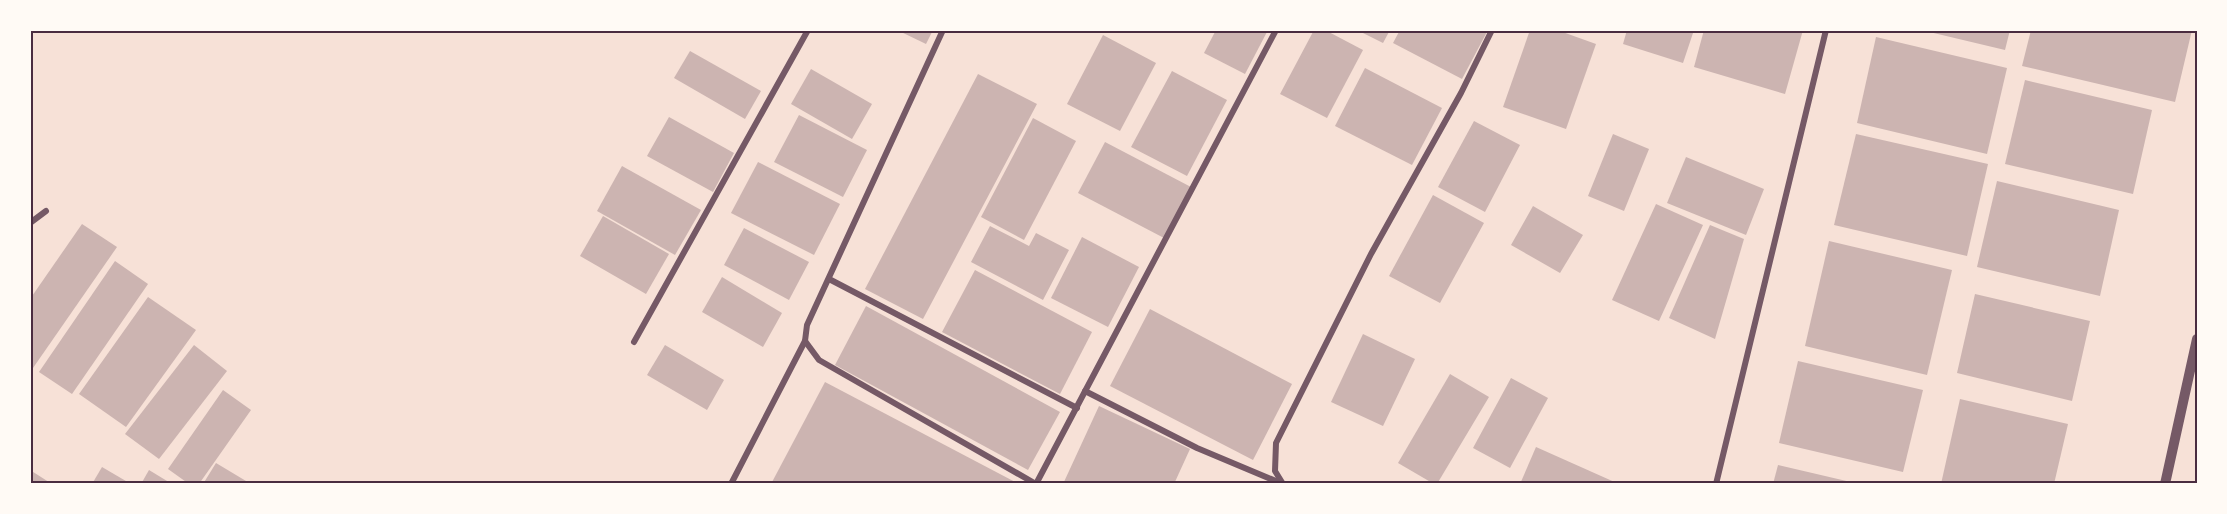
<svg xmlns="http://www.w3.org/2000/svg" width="2227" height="514" font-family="'PT Sans Narrow',sans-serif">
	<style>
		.building { fill: #ccb4b1 }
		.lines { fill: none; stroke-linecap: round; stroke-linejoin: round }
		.minor { stroke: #755966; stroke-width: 6 }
		.tertiary { stroke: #755966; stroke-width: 10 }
		.neatline { fill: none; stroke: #4a2c40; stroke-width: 2 }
	</style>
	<rect width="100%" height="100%" fill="#f7e1d7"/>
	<g class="building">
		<path d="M 897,30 L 933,30 L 926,44 Z"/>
		<path d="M 1216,30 L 1268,30 L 1245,74 L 1204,53 Z"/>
		<path d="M 1314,30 L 1325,30 L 1363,50 L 1327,118 L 1280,94 Z"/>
		<path d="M 1357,30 L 1390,30 L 1383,43 Z"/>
		<path d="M 1400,30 L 1488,30 L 1462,79 L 1393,43 Z"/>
		<path d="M 1530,30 L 1557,30 L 1596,44 L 1566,129 L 1503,107 Z"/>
		<path d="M 1627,30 L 1694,30 L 1683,63 L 1623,44 Z"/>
		<path d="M 1704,30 L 1803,30 L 1785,94 L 1694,67 Z"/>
		<path d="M 1921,30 L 2010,30 L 2005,50 Z"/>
		<path d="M 2031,30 L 2192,30 L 2175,102 L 2022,66 Z"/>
		<path d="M 1103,35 L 1156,63 L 1120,131 L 1067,104 Z"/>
		<path d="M 1876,37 L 2007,68 L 1987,154 L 1857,123 Z"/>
		<path d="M 690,51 L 761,91 L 745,119 L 674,78 Z"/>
		<path d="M 1365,68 L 1442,108 L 1412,165 L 1335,126 Z"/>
		<path d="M 811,69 L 872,104 L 852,139 L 791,104 Z"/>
		<path d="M 1172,71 L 1227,100 L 1187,176 L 1131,147 Z"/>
		<path d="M 978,74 L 1037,104 L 923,319 L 865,289 Z"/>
		<path d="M 2025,80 L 2152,110 L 2133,194 L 2005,164 Z"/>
		<path d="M 799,115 L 867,150 L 843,197 L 774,162 Z"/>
		<path d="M 669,117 L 734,153 L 713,192 L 647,156 Z"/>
		<path d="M 1033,118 L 1076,141 L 1024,240 L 981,217 Z"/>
		<path d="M 1474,121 L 1520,145 L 1485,212 L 1438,187 Z"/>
		<path d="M 1613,134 L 1649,149 L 1624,211 L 1588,196 Z"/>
		<path d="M 1856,134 L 1988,164 L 1967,256 L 1834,225 Z"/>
		<path d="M 1105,142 L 1191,187 L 1164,238 L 1078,193 Z"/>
		<path d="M 1686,157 L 1764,189 L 1746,235 L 1667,203 Z"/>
		<path d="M 758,162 L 840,204 L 814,255 L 731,213 Z"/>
		<path d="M 622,166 L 701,210 L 675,255 L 597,211 Z"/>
		<path d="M 1997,181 L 2119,210 L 2100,296 L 1977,267 Z"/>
		<path d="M 1433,195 L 1484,223 L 1440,303 L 1389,276 Z"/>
		<path d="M 1656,204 L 1703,225 L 1659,321 L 1612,300 Z"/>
		<path d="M 1533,206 L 1583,235 L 1560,273 L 1511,245 Z"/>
		<path d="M 603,216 L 669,254 L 646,294 L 580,256 Z"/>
		<path d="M 82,224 L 117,247 L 33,368 L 30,366 L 30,299 Z"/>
		<path d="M 1710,225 L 1744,239 L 1715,339 L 1669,318 Z"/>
		<path d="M 990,226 L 1029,246 L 1036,233 L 1069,250 L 1043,300 L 971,262 Z"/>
		<path d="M 744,228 L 809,262 L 789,300 L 724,265 Z"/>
		<path d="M 1082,237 L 1139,267 L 1108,327 L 1051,298 Z"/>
		<path d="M 1829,241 L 1952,270 L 1927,375 L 1805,346 Z"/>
		<path d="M 115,261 L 148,284 L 72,394 L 39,372 Z"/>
		<path d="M 975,270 L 1092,332 L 1060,394 L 942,332 Z"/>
		<path d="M 722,277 L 782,313 L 763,347 L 702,312 Z"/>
		<path d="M 1975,294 L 2090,321 L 2072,401 L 1957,373 Z"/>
		<path d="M 148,297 L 196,330 L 126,427 L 79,394 Z"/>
		<path d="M 866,306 L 1060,412 L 1028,470 L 835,365 Z"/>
		<path d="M 1150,309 L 1292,384 L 1253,460 L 1110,386 Z"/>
		<path d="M 1363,334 L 1415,359 L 1383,426 L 1331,402 Z"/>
		<path d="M 194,345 L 227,371 L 159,459 L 125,434 Z"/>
		<path d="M 665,345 L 724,380 L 707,410 L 647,375 Z"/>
		<path d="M 1798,361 L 1923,390 L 1903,472 L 1779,443 Z"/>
		<path d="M 1450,374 L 1489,397 L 1437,484 L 1434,484 L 1398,463 Z"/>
		<path d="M 1511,378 L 1548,398 L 1510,468 L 1473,448 Z"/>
		<path d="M 825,382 L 1019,484 L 771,484 Z"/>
		<path d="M 223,390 L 251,410 L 199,484 L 189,484 L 168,469 Z"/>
		<path d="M 1960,399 L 2068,424 L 2054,484 L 1941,484 Z"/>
		<path d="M 1099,406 L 1190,449 L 1174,484 L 1063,484 Z"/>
		<path d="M 1536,447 L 1619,484 L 1520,484 Z"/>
		<path d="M 216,463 L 251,484 L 203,484 Z"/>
		<path d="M 1778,465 L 1855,483 L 1855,484 L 1773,484 Z"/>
		<path d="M 102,467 L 131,484 L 92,484 Z"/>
		<path d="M 30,470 L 52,484 L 30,484 Z"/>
		<path d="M 149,470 L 172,484 L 141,484 Z"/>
	</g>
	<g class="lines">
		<g class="minor">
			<path d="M 943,30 L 807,325 L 805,341 L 819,360 L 1036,484"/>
			<path d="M 30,223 L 46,211"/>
			<path d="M 829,279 L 1077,408"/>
			<path d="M 634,342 L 808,30"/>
			<path d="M 1085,391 L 1197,448 L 1283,484"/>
			<path d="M 731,484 L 805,341"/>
			<path d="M 1036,484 L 1276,30"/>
			<path d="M 1283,484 L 1275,471 L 1276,443 L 1371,254 L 1461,93 L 1492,30"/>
			<path d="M 1716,484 L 1826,30"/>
		</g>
		<path class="tertiary" d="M 2165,484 L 2197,339"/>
	</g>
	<rect width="2227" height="514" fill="none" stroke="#fffaf5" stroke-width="63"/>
	<rect x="32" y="32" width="2164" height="450" class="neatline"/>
</svg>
